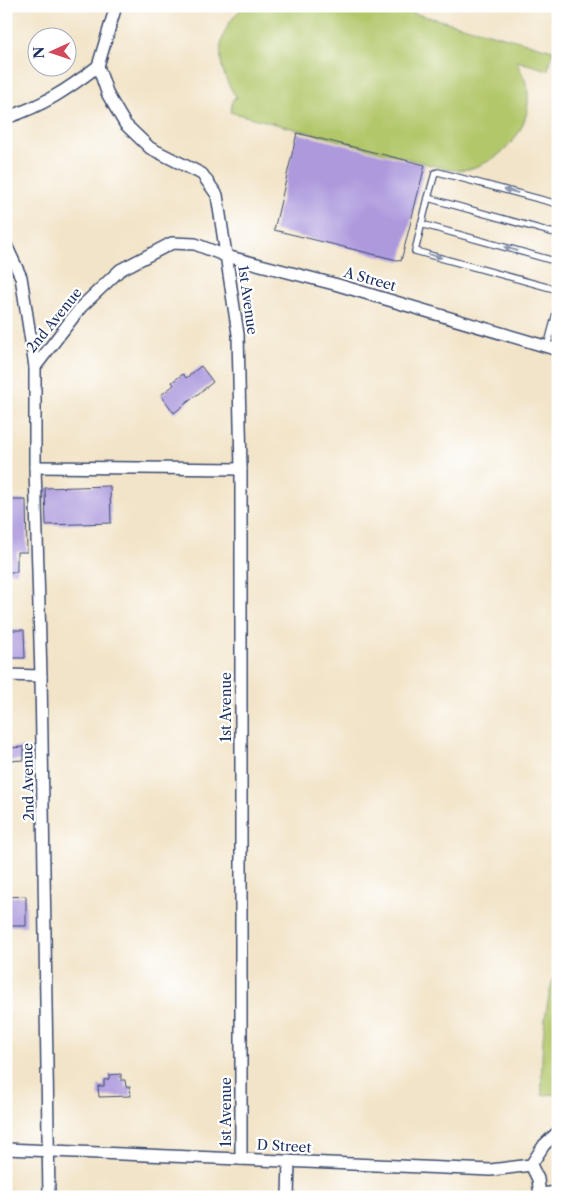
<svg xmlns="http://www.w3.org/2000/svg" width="564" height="1203" font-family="'Libre Caslon Text',serif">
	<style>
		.green { fill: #b2c76b; stroke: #667b64 }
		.building { fill: #ad9add }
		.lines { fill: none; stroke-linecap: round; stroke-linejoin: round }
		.lane-casing { stroke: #3b4a6e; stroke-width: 8 }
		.street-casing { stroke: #3b4a6e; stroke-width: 14 }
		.lane { stroke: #fff; stroke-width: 5.5 }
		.street { stroke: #fff; stroke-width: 11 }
		.oneway { fill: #8d97ae }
		.labels { text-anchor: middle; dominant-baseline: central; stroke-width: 4.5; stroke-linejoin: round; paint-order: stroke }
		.street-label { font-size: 14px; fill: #1b2f5e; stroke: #fff }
	</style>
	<rect width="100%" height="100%" fill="#fff"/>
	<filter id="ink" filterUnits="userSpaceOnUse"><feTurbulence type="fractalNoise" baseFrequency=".02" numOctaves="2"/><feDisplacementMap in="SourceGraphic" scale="10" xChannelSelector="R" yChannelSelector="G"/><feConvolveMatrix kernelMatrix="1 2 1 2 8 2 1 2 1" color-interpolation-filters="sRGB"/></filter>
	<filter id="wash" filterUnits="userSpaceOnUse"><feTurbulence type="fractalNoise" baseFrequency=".0096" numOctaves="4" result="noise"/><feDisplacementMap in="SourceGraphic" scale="20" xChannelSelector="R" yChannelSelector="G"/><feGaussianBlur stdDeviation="1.12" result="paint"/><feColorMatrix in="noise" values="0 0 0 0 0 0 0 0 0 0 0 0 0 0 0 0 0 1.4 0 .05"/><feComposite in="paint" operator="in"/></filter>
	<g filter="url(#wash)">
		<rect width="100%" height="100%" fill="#f2e4c8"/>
		<g class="green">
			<path d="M 244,6 L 386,6 L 553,50 L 548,70 L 516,61 C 521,71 527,81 528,93 C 531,130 503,160 469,169 C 463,170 456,170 450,170 L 230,112 L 233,99 L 237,98 C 214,66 214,33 244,6 Z"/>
			<path d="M 558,963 L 558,1094 L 542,1095 C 541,1050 543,1006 558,963 Z"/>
		</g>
		<g id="blocks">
			<g class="building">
				<path d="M 297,133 L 425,165 L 401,261 L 274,230 Z"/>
				<path d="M 201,366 L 213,382 L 174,413 L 161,395 L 174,385 L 172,382 L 183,374 L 186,378 Z"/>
				<path d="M 110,486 L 111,523 L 46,525 L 45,488 Z"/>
				<path d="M 6,500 L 26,500 L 27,552 L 17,552 L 17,572 L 6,572 Z"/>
				<path d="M 6,630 L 24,630 L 25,658 L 6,658 Z"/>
				<path d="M 24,747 L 24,760 L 6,761 L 6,748 Z"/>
				<path d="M 26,896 L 26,926 L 6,926 L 6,897 Z"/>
				<path d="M 121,1074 L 121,1080 L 125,1080 L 126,1087 L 130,1087 L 131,1096 L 99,1097 L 98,1086 L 104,1086 L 104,1080 L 109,1079 L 109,1075 Z"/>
			</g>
		</g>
	</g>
	<g filter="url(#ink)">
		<use href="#blocks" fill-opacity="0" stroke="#3b4a6e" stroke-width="1"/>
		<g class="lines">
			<defs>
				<g id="lane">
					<path d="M 428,198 L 415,251 L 558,290"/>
					<path d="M 558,204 L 438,172 L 435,173 L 428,198 L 558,234"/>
					<path d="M 421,224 L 558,262"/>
					<path d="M 547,347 L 558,306"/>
				</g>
				<g id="street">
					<path d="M 98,66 L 108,95 L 125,124 L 150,148 L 202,174 L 217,195 L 238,334 L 241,469 L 241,1159"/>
					<path d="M 98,66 L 116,6"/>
					<path d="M 6,118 C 44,105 67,90 98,66"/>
					<path d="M 6,245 L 21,277 L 35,367 L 35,467 L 41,676 L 49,1197"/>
					<path d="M 35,367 L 81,307 L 120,270 L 172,243 L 195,244 L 226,256 L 338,285 L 558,350"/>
					<path d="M 35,467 L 241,469"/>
					<path d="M 6,675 L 41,676"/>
					<path d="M 6,1149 L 491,1170 L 531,1165"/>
					<path d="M 531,1165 L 544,1145 L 558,1132"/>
					<path d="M 531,1165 L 538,1179 L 540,1197"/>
					<path d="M 540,1194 L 558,1192"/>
					<path d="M 288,1197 L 289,1161"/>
				</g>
			</defs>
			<use href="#lane" class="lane-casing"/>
			<use href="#street" class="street-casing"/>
			<use href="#lane" class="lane"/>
			<use href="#street" class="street"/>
		</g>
		<defs><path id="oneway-solid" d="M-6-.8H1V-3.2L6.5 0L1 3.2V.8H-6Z" transform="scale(1.25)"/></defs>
		<g class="oneway">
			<use href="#oneway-solid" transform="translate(511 191) rotate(-165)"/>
			<use href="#oneway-solid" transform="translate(511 249) rotate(-164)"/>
			<use href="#oneway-solid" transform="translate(435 256) rotate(15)"/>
		</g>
	</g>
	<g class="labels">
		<g class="street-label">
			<text transform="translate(370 279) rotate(16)">A Street</text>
			<text transform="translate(248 300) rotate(82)">1st Avenue</text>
			<text transform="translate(54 320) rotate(-51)">2nd Avenue</text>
			<text transform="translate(226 707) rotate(-90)">1st Avenue</text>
			<text transform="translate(28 782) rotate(-91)">2nd Avenue</text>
			<text transform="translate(226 1112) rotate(-90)">1st Avenue</text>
			<text transform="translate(284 1146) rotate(3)">D Street</text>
		</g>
	</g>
	<rect width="564" height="1203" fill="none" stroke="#fff" stroke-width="25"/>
	<g transform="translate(52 52) rotate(267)"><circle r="24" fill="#ffffff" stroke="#a4acbf"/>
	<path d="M0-4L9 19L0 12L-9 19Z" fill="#d1495b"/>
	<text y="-8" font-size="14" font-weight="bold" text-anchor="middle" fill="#1b2f5e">N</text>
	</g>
</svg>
